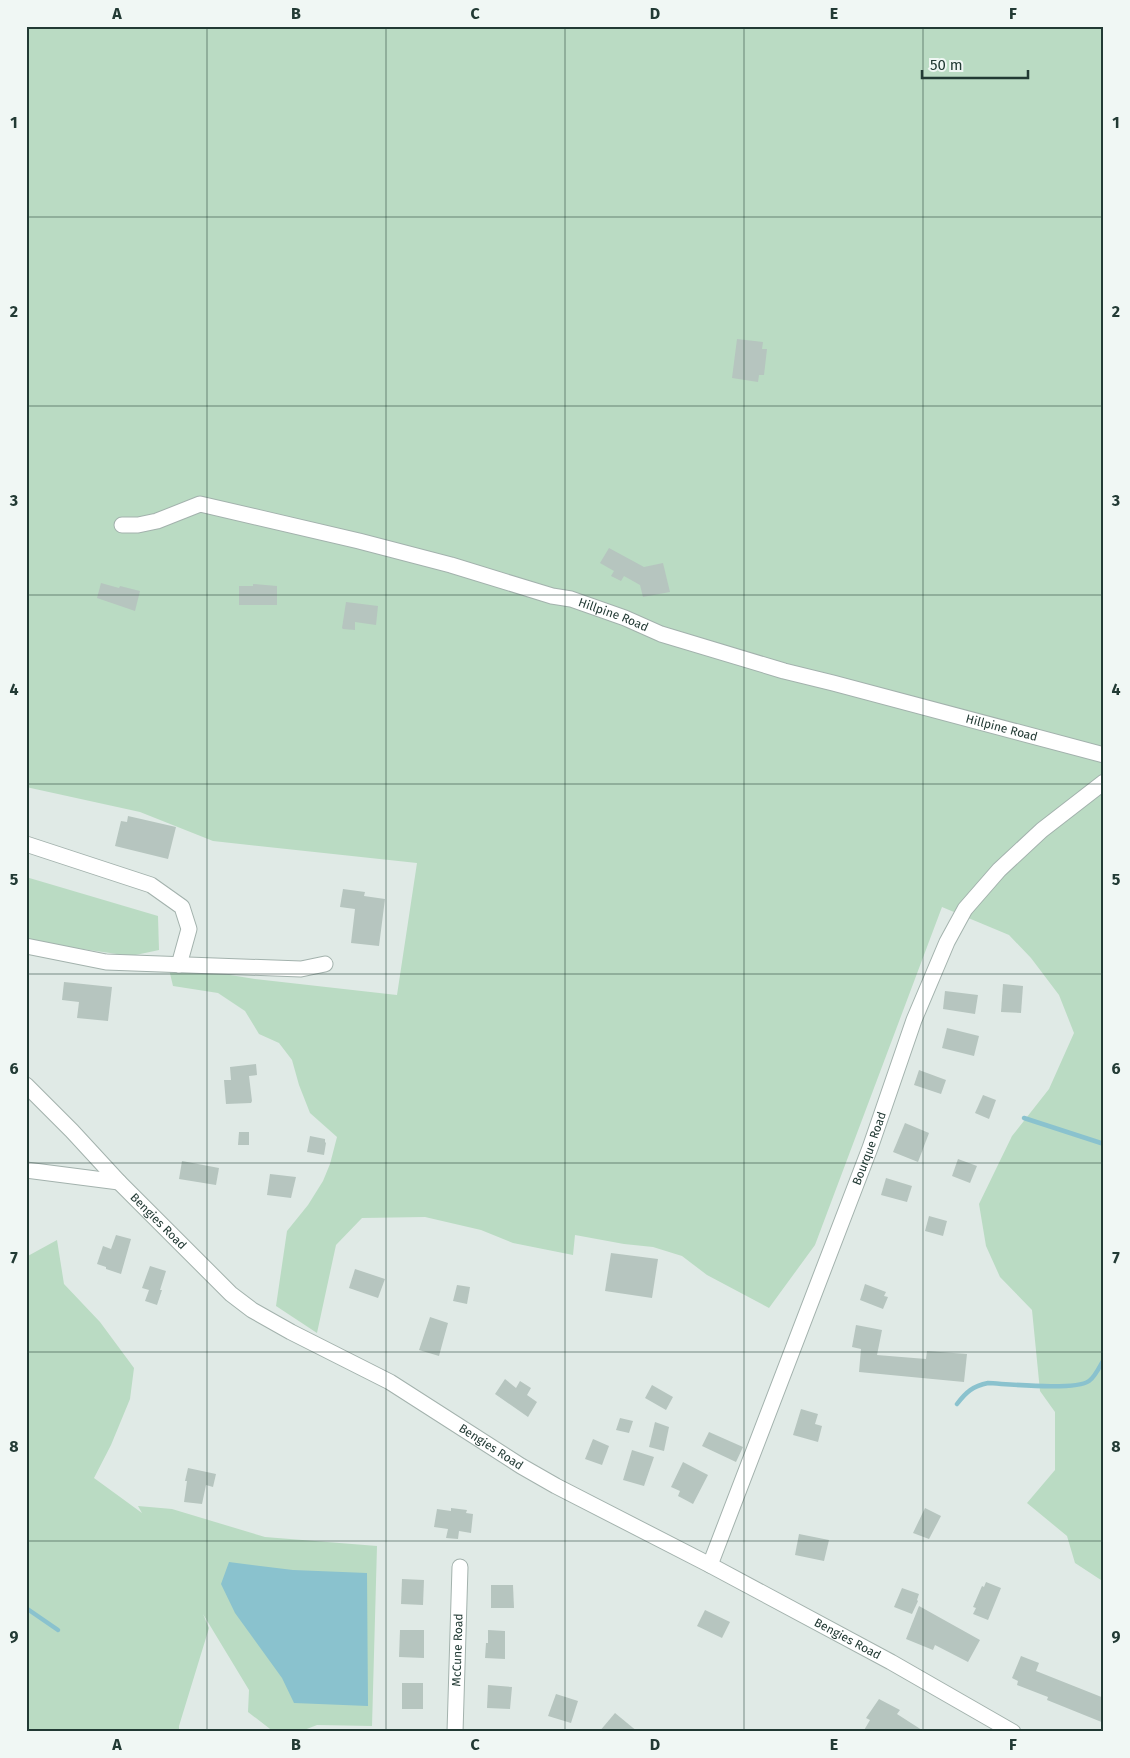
<svg xmlns="http://www.w3.org/2000/svg" width="1130" height="1758" font-family="'Fira Sans',sans-serif">
	<style>
		.green { fill: #badbc3 }
		.water { fill: #8ac2ce }
		.lines { fill: none; stroke-linecap: round; stroke-linejoin: round }
		.stream { stroke: #8ac2ce; stroke-width: 4.5 }
		.building { fill: #b6c5bf }
		.minor-casing { stroke: #a3b2ad; stroke-width: 17 }
		.minor { stroke: #fff; stroke-width: 15 }
		.grid { fill: none; stroke: #223a34; stroke-width: 1; stroke-opacity: 0.55 }
		.labels { text-anchor: middle; dominant-baseline: central; stroke-width: 4; stroke-linejoin: round; paint-order: stroke }
		.street-label { font-size: 12px; fill: #223a34; stroke: #f0f7f4 }
		.neatline { fill: none; stroke: #223a34; stroke-width: 2 }
		.grid-label { font-size: 16px; text-anchor: middle; font-weight: bold; fill: #223a34 }
	</style>
	<rect width="100%" height="100%" fill="#e0eae6"/>
	<g class="green">
		<path d="M 26,26 L 1104,26 L 1104,1582 L 1075,1563 L 1067,1536 L 1027,1503 L 1055,1470 L 1055,1412 L 1040,1391 L 1032,1310 L 1000,1277 L 986,1246 L 979,1204 L 1012,1136 L 1049,1089 L 1074,1033 L 1059,995 L 1031,958 L 1009,935 L 942,907 L 815,1245 L 769,1308 L 707,1275 L 682,1256 L 653,1247 L 624,1244 L 575,1235 L 573,1255 L 513,1243 L 481,1230 L 425,1217 L 362,1218 L 336,1245 L 317,1333 L 276,1306 L 287,1231 L 308,1205 L 323,1181 L 330,1164 L 337,1137 L 310,1113 L 299,1085 L 292,1060 L 279,1043 L 259,1034 L 245,1011 L 218,993 L 173,986 L 168,965 L 255,979 L 397,995 L 417,863 L 213,841 L 140,812 L 26,787 Z"/>
		<path d="M 26,877 L 158,916 L 159,950 L 131,956 L 26,941 Z"/>
		<path d="M 57,1240 L 64,1284 L 100,1322 L 134,1368 L 130,1399 L 111,1445 L 94,1478 L 142,1513 L 138,1506 L 172,1509 L 265,1537 L 377,1546 L 372,1726 L 317,1725 L 299,1732 L 274,1732 L 248,1712 L 249,1690 L 203,1614 L 209,1628 L 179,1726 L 179,1732 L 26,1732 L 26,1257 Z"/>
	</g>
	<path class="water" d="M 229,1562 L 293,1570 L 367,1573 L 368,1706 L 294,1703 L 282,1678 L 235,1613 L 221,1584 Z"/>
	<g class="lines">
		<g class="stream">
			<path d="M 1024,1118 L 1104,1144"/>
			<path d="M 957,1404 C 966,1392 973,1386 988,1383 C 1008,1384 1075,1391 1089,1381 C 1095,1377 1100,1366 1104,1359"/>
			<path d="M 26,1608 L 58,1630"/>
		</g>
	</g>
	<g class="building">
		<path d="M 737,339 L 763,342 L 762,349 L 767,349 L 764,375 L 759,375 L 758,382 L 732,378 Z"/>
		<path d="M 609,548 L 644,567 L 663,563 L 670,592 L 643,597 L 640,585 L 624,576 L 621,581 L 611,576 L 614,571 L 600,563 Z"/>
		<path d="M 101,583 L 119,588 L 120,586 L 140,591 L 135,611 L 97,598 Z"/>
		<path d="M 253,584 L 277,586 L 277,605 L 239,605 L 239,586 L 253,586 Z"/>
		<path d="M 346,602 L 378,606 L 376,625 L 355,622 L 355,630 L 343,629 L 342,628 Z"/>
		<path d="M 128,816 L 176,827 L 168,859 L 115,846 L 121,821 L 127,822 Z"/>
		<path d="M 343,889 L 365,892 L 364,896 L 385,899 L 379,946 L 351,943 L 355,909 L 340,907 Z"/>
		<path d="M 64,982 L 112,987 L 108,1021 L 77,1018 L 79,1002 L 62,1000 Z"/>
		<path d="M 1003,984 L 1023,986 L 1021,1013 L 1001,1012 Z"/>
		<path d="M 945,991 L 978,995 L 975,1014 L 943,1009 Z"/>
		<path d="M 947,1028 L 979,1036 L 974,1056 L 942,1048 Z"/>
		<path d="M 256,1064 L 257,1075 L 249,1076 L 252,1101 L 251,1103 L 226,1104 L 224,1080 L 231,1080 L 230,1067 Z"/>
		<path d="M 919,1070 L 946,1080 L 941,1094 L 914,1085 Z"/>
		<path d="M 983,1095 L 996,1100 L 989,1119 L 975,1113 Z"/>
		<path d="M 905,1123 L 929,1133 L 918,1162 L 893,1152 Z"/>
		<path d="M 239,1132 L 249,1132 L 249,1145 L 238,1145 Z"/>
		<path d="M 310,1136 L 325,1139 L 325,1142 L 326,1143 L 324,1155 L 307,1152 Z"/>
		<path d="M 958,1159 L 977,1166 L 970,1183 L 952,1176 Z"/>
		<path d="M 182,1161 L 219,1168 L 216,1185 L 179,1179 Z"/>
		<path d="M 270,1174 L 296,1177 L 291,1198 L 267,1195 Z"/>
		<path d="M 886,1178 L 912,1186 L 907,1202 L 881,1195 Z"/>
		<path d="M 929,1216 L 947,1221 L 943,1236 L 925,1231 Z"/>
		<path d="M 116,1235 L 131,1239 L 121,1274 L 106,1269 L 106,1267 L 97,1264 L 103,1246 L 111,1249 Z"/>
		<path d="M 611,1253 L 658,1259 L 652,1298 L 605,1291 Z"/>
		<path d="M 150,1266 L 166,1271 L 160,1290 L 162,1290 L 157,1305 L 145,1301 L 149,1290 L 142,1288 Z"/>
		<path d="M 355,1269 L 385,1279 L 378,1298 L 349,1288 Z"/>
		<path d="M 865,1284 L 886,1292 L 884,1296 L 888,1297 L 883,1309 L 860,1300 Z"/>
		<path d="M 457,1285 L 470,1287 L 467,1304 L 453,1301 Z"/>
		<path d="M 430,1317 L 448,1323 L 439,1356 L 419,1350 Z"/>
		<path d="M 856,1325 L 882,1330 L 877,1355 L 926,1359 L 927,1351 L 967,1354 L 964,1382 L 859,1372 L 861,1349 L 852,1347 Z"/>
		<path d="M 505,1379 L 516,1388 L 520,1381 L 531,1388 L 527,1395 L 537,1402 L 528,1417 L 495,1394 Z"/>
		<path d="M 652,1385 L 673,1397 L 666,1410 L 645,1398 Z"/>
		<path d="M 801,1409 L 818,1414 L 815,1424 L 822,1426 L 818,1442 L 793,1435 Z"/>
		<path d="M 620,1418 L 633,1421 L 629,1433 L 616,1430 Z"/>
		<path d="M 655,1422 L 669,1427 L 664,1451 L 649,1447 Z"/>
		<path d="M 709,1432 L 743,1447 L 736,1462 L 702,1446 Z"/>
		<path d="M 593,1439 L 609,1446 L 602,1465 L 585,1459 Z"/>
		<path d="M 632,1450 L 654,1457 L 644,1486 L 623,1480 Z"/>
		<path d="M 683,1462 L 708,1475 L 693,1504 L 678,1496 L 680,1491 L 671,1487 Z"/>
		<path d="M 188,1468 L 216,1474 L 213,1487 L 206,1485 L 202,1504 L 184,1502 L 187,1481 L 185,1481 Z"/>
		<path d="M 451,1508 L 467,1510 L 466,1513 L 473,1514 L 471,1533 L 459,1531 L 458,1539 L 446,1538 L 448,1529 L 434,1527 L 437,1509 L 451,1511 Z"/>
		<path d="M 925,1508 L 941,1516 L 929,1539 L 913,1533 Z"/>
		<path d="M 799,1534 L 829,1540 L 824,1561 L 795,1555 Z"/>
		<path d="M 402,1579 L 424,1580 L 423,1605 L 401,1604 Z"/>
		<path d="M 986,1582 L 1001,1588 L 988,1620 L 973,1614 L 976,1608 L 973,1607 L 982,1586 L 984,1587 Z"/>
		<path d="M 491,1585 L 513,1585 L 514,1608 L 491,1608 Z"/>
		<path d="M 902,1588 L 919,1594 L 917,1600 L 918,1601 L 912,1614 L 894,1607 Z"/>
		<path d="M 919,1606 L 980,1640 L 968,1662 L 935,1645 L 933,1650 L 906,1639 Z"/>
		<path d="M 705,1610 L 730,1622 L 722,1638 L 697,1626 Z"/>
		<path d="M 400,1630 L 424,1630 L 424,1658 L 399,1657 Z"/>
		<path d="M 488,1630 L 505,1631 L 505,1659 L 485,1658 L 486,1643 L 488,1643 Z"/>
		<path d="M 1021,1656 L 1039,1663 L 1036,1671 L 1104,1698 L 1104,1723 L 1047,1700 L 1048,1697 L 1017,1685 L 1018,1681 L 1012,1678 Z"/>
		<rect x="402" y="1683" width="21" height="26"/>
		<path d="M 488,1685 L 512,1687 L 510,1709 L 487,1708 Z"/>
		<path d="M 556,1694 L 578,1701 L 571,1723 L 548,1716 Z"/>
		<path d="M 879,1699 L 900,1710 L 897,1714 L 925,1732 L 863,1732 L 870,1720 L 866,1718 Z"/>
		<path d="M 615,1713 L 638,1732 L 599,1732 Z"/>
	</g>
	<g class="lines">
		<defs>
			<g id="minor">
				<path id="s1" d="M 122,525 L 138,525 L 157,521 L 200,504 L 359,541 L 451,565 L 552,596 L 571,599 L 625,618 L 661,634 L 784,671 L 833,683 L 1104,755"/>
				<path d="M 26,844 L 151,885 L 182,907 L 189,929 L 179,965"/>
				<path d="M 26,946 L 106,962 L 301,969 L 325,964"/>
				<path id="s2" d="M 26,1085 L 72,1131 L 119,1182 L 231,1294 L 252,1310 L 291,1332 L 390,1382 L 521,1466 L 556,1486 L 710,1565 L 891,1662 L 1013,1732"/>
				<path d="M 26,1170 L 119,1182"/>
				<path id="s3" d="M 710,1565 L 870,1148 L 914,1020 L 947,942 L 965,909 L 999,870 L 1042,830 L 1104,782"/>
				<path id="s4" d="M 455,1732 L 460,1567"/>
			</g>
		</defs>
		<use href="#minor" class="minor-casing"/>
		<use href="#minor" class="minor"/>
	</g>
	<path class="grid" d="M 207,26 L 207,1732M 386,26 L 386,1732M 565,26 L 565,1732M 744,26 L 744,1732M 923,26 L 923,1732M 26,217 L 1104,217M 26,406 L 1104,406M 26,595 L 1104,595M 26,784 L 1104,784M 26,974 L 1104,974M 26,1163 L 1104,1163M 26,1352 L 1104,1352M 26,1541 L 1104,1541"/>
	<g class="labels">
		<g class="street-label">
			<text stroke="none"><textPath href="#s1" startOffset="510">Hillpine Road</textPath></text>
			<text stroke="none"><textPath href="#s1" startOffset="915">Hillpine Road</textPath></text>
			<text stroke="none"><textPath href="#s3" startOffset="446">Bourque Road</textPath></text>
			<text stroke="none"><textPath href="#s2" startOffset="190">Bengies Road</textPath></text>
			<text stroke="none"><textPath href="#s2" startOffset="595">Bengies Road</textPath></text>
			<text stroke="none"><textPath href="#s2" startOffset="1000">Bengies Road</textPath></text>
			<text stroke="none"><textPath href="#s4" startOffset="82">McCune Road</textPath></text>
		</g>
	</g>
	<rect width="1130" height="1758" fill="none" stroke="#f0f7f4" stroke-width="55"/>
	<path d="M922 70v8h106v-8" fill="none" stroke="#223a34" stroke-width="2.5"/>
	<text x="930" y="70" font-size="15" fill="#223a34" stroke="#f0f7f4" stroke-width="4" paint-order="stroke">50 m</text>
	<rect x="28" y="28" width="1074" height="1702" class="neatline"/>
	<g class="grid-label">
		<text x="117" y="19">A</text>
		<text x="296" y="19">B</text>
		<text x="475" y="19">C</text>
		<text x="655" y="19">D</text>
		<text x="834" y="19">E</text>
		<text x="1013" y="19">F</text>
		<text x="14" y="128">1</text>
		<text x="1116" y="128">1</text>
		<text x="14" y="317">2</text>
		<text x="1116" y="317">2</text>
		<text x="14" y="506">3</text>
		<text x="1116" y="506">3</text>
		<text x="14" y="695">4</text>
		<text x="1116" y="695">4</text>
		<text x="14" y="885">5</text>
		<text x="1116" y="885">5</text>
		<text x="14" y="1074">6</text>
		<text x="1116" y="1074">6</text>
		<text x="14" y="1263">7</text>
		<text x="1116" y="1263">7</text>
		<text x="14" y="1452">8</text>
		<text x="1116" y="1452">8</text>
		<text x="14" y="1642">9</text>
		<text x="1116" y="1642">9</text>
		<text x="117" y="1750">A</text>
		<text x="296" y="1750">B</text>
		<text x="475" y="1750">C</text>
		<text x="655" y="1750">D</text>
		<text x="834" y="1750">E</text>
		<text x="1013" y="1750">F</text>
	</g>
</svg>
